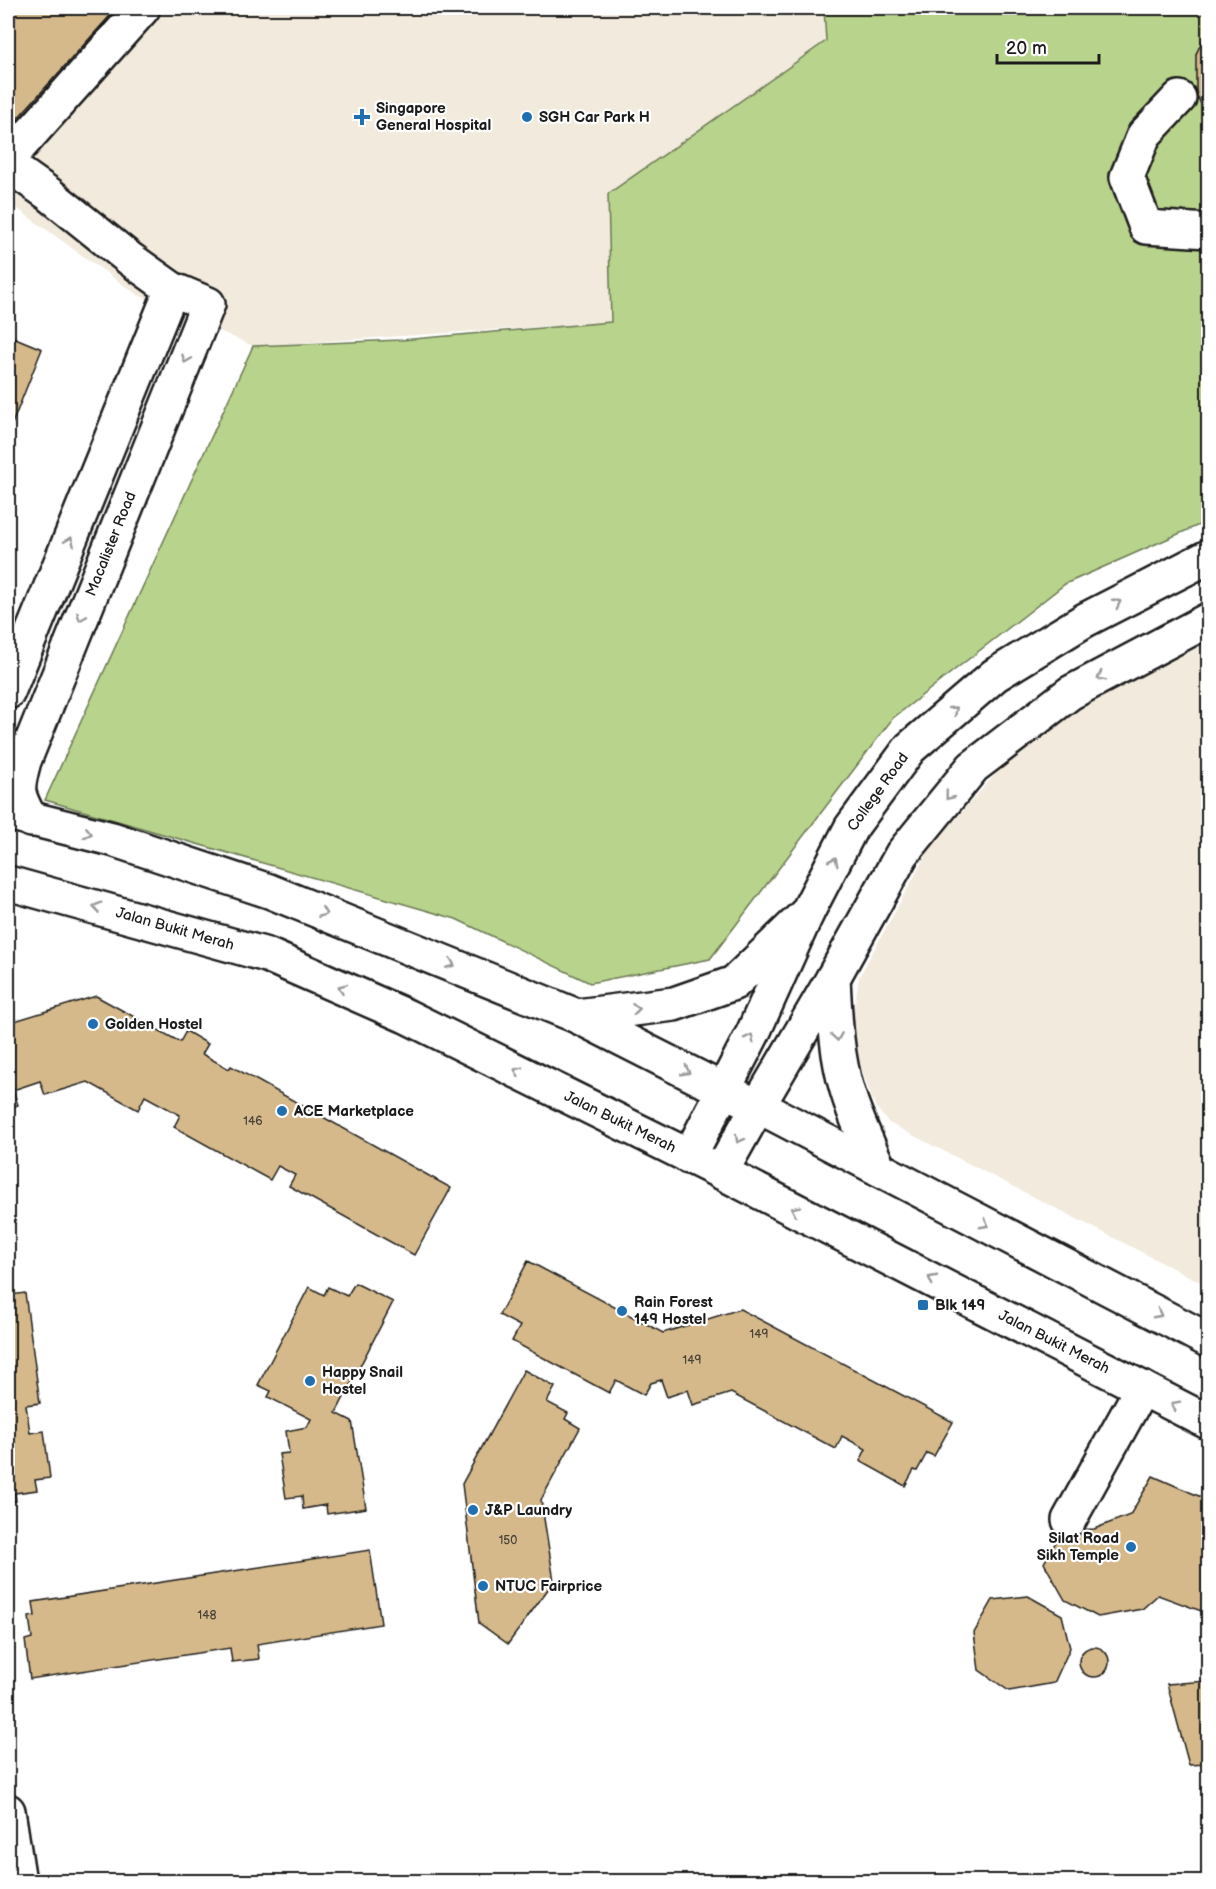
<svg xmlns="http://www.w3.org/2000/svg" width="1216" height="1889" font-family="'Balsamiq Sans',sans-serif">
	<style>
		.built { fill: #f2eadc }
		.green { fill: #b8d38b; stroke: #6a7854; stroke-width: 1.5 }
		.building { fill: #d5b98a; stroke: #1c1c1c; stroke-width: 1.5 }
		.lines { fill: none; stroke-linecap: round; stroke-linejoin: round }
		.minor-casing { stroke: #1c1c1c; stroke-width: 38 }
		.major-casing { stroke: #1c1c1c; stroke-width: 38 }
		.minor { stroke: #fff; stroke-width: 33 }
		.major { stroke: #fff; stroke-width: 33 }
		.oneway { stroke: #999 }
		.poi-dot { fill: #1f6fb2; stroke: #fff; stroke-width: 2 }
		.labels { text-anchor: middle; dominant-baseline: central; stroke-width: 4.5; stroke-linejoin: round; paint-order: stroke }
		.number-label { font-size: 12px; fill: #4a4338 }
		.poi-label { font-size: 15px; font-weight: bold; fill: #1c1c1c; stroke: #fff; text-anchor: start }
		.street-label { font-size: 15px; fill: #1c1c1c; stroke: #fff }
	</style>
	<rect width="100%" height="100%" fill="#fff"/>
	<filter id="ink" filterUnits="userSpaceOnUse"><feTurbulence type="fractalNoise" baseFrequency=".0167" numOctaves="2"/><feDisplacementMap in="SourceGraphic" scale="12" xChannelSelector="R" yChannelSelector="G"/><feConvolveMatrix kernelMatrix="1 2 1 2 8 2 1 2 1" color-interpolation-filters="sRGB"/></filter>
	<g filter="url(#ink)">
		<g class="built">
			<path d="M 8,8 L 824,8 L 826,41 L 608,193 L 612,322 L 253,346 L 136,294 L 8,202 Z"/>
			<path d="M 1208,636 L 1208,1286 L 889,1123 L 875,1106 L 863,1073 L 851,1030 L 859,977 L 931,846 L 1028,738 L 1194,641 Z"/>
		</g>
		<path class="green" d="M 824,8 L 1208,8 L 1208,521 L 1065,584 L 893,718 L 710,959 L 590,983 L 456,919 L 45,800 L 253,346 L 401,340 L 611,322 L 608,194 L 826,41 Z"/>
		<g class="building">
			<path d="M 8,8 L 117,8 L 8,129 Z"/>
			<path d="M 1208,29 L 1208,119 L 1196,93 L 1196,54 Z"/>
			<path d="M 8,335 L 42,349 L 8,434 Z"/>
			<path d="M 96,996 L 180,1042 L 186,1031 L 208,1044 L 202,1054 L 229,1069 L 231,1066 L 451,1188 L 414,1255 L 289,1186 L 295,1175 L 278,1166 L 270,1180 L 174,1127 L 180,1115 L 145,1096 L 138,1110 L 88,1082 L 45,1095 L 40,1081 L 13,1090 L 18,1105 L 8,1108 L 8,1023 Z"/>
			<path d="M 528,1261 L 663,1333 L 740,1309 L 953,1422 L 934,1456 L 927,1453 L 917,1471 L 914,1470 L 905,1486 L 860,1461 L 866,1449 L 842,1436 L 836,1449 L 731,1393 L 693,1405 L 688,1390 L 667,1397 L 661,1380 L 651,1383 L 644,1395 L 616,1380 L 609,1393 L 512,1341 L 520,1326 L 499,1315 Z"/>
			<path d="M 355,1283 L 393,1302 L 336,1413 L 352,1421 L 366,1508 L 327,1514 L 326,1505 L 303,1509 L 302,1496 L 286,1498 L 279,1454 L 289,1453 L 286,1431 L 307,1427 L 311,1419 L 268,1397 L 271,1391 L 258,1385 L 309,1287 L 324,1295 L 328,1287 L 347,1296 Z"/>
			<path d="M 10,1287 L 11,1295 L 25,1293 L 40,1403 L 26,1405 L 30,1433 L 44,1431 L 50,1478 L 35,1480 L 37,1490 L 15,1493 L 16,1501 L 8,1502 L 8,1288 Z"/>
			<path d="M 524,1370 L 555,1387 L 547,1402 L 568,1413 L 565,1419 L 580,1428 L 541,1500 L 554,1581 L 508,1644 L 479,1623 L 462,1484 Z"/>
			<path d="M 1153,1476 L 1208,1500 L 1208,1611 L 1204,1612 L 1158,1595 L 1142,1609 L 1098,1617 L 1065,1600 L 1044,1563 L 1062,1531 L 1094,1529 L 1130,1515 Z"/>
			<path d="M 370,1550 L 381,1624 L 257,1644 L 259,1659 L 232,1662 L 230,1648 L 30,1679 L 25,1640 L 32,1638 L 29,1617 L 35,1616 L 33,1602 Z"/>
			<path d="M 1028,1596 L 1062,1615 L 1070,1648 L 1054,1683 L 1009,1691 L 979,1670 L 974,1633 L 993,1600 Z"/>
			<circle cx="1094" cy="1662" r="15"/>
			<path d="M 1208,1681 L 1208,1764 L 1189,1765 L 1167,1684 Z"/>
		</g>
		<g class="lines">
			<defs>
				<g id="minor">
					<path d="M 1179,98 L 1144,135 L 1127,177 L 1146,227 L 1208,231"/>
					<path d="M 8,159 L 143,8"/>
					<path d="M 8,165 L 49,194 L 130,259 L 172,289 L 208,304 L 24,761 C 16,790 16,793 31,820"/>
					<path d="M 8,692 L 172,289"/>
					<path d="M 689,1157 L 753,1033 L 807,913 L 851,828 L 910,748 L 995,675 L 1085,620 L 1208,557"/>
					<path d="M 721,1172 L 758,1106 L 833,978 L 902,854 L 973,767 L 1070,693 L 1208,620"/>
					<path d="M 1069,1520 L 1142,1388"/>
					<path d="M 8,1811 L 19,1882"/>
				</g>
				<g id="major">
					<path d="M 8,813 L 112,839 L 269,891 L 577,1016 L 723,1090 L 758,1106 L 1208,1340"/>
					<path d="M 8,883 L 267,955 L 406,1016 L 721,1172 L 1208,1422"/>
					<path d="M 833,978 C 835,1016 836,1054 847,1090 C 855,1117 867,1143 879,1169"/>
					<path d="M 577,1016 L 674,1004 L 734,983 L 807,913"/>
				</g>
			</defs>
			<use href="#minor" class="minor-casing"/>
			<use href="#major" class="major-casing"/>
			<use href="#minor" class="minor"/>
			<use href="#major" class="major"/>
		</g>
		<defs><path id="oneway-chevron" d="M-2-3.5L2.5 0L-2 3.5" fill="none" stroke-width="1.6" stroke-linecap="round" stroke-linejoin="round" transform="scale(1.5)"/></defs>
		<g class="oneway">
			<use href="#oneway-chevron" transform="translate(186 359) rotate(112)"/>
			<use href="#oneway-chevron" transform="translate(70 541) rotate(-68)"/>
			<use href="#oneway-chevron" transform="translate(1117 603) rotate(-27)"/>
			<use href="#oneway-chevron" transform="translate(81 617) rotate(112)"/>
			<use href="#oneway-chevron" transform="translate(1101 677) rotate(152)"/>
			<use href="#oneway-chevron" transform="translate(954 710) rotate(-41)"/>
			<use href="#oneway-chevron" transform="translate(949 796) rotate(129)"/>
			<use href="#oneway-chevron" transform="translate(88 833) rotate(13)"/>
			<use href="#oneway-chevron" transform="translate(834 861) rotate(-63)"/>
			<use href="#oneway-chevron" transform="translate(97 907) rotate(-165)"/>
			<use href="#oneway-chevron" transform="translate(323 913) rotate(22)"/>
			<use href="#oneway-chevron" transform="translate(451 964) rotate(22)"/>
			<use href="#oneway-chevron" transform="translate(342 988) rotate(-156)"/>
			<use href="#oneway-chevron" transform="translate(636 1009) rotate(-7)"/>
			<use href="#oneway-chevron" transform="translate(837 1037) rotate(81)"/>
			<use href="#oneway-chevron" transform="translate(750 1038) rotate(-63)"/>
			<use href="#oneway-chevron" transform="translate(518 1071) rotate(-154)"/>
			<use href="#oneway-chevron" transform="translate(686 1071) rotate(27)"/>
			<use href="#oneway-chevron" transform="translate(739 1139) rotate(119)"/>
			<use href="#oneway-chevron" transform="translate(795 1210) rotate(-154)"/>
			<use href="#oneway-chevron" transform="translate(985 1224) rotate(28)"/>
			<use href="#oneway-chevron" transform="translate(932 1279) rotate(-152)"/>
			<use href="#oneway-chevron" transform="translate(1158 1314) rotate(28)"/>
			<use href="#oneway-chevron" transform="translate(1175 1405) rotate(-153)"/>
		</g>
	</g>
	<g class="poi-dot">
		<path d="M359 108h6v6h6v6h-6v6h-6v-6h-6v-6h6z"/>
		<circle cx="527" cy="117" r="6"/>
		<circle cx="93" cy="1024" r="6"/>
		<circle cx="282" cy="1111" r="6"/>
		<rect x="917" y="1299" width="12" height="12" rx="3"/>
		<circle cx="622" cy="1311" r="6"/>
		<circle cx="310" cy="1381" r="6"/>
		<circle cx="473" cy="1510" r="6"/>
		<circle cx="1131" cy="1547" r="6"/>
		<circle cx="483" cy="1586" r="6"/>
	</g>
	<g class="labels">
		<g class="number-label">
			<text x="253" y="1121">146</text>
			<text x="759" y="1334">149</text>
			<text x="692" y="1360">149</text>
			<text x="508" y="1540">150</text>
			<text x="207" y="1615">148</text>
		</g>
		<g class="poi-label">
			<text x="376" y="108">Singapore<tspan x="376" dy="17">General Hospital</tspan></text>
			<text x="539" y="117">SGH Car Park H</text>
			<text x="105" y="1024">Golden Hostel</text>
			<text x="294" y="1111">ACE Marketplace</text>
			<text x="634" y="1302">Rain Forest<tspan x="634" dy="17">149 Hostel</tspan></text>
			<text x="935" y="1305">Blk 149</text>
			<text x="322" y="1372">Happy Snail<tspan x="322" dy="17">Hostel</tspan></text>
			<text x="485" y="1510">J&amp;P Laundry</text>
			<text x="1119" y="1538" text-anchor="end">Silat Road<tspan x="1119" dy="17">Sikh Temple</tspan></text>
			<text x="495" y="1586">NTUC Fairprice</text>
		</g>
		<g class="street-label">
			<text transform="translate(111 544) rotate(-68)">Macalister Road</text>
			<text transform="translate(878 792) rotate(-54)">College Road</text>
			<text transform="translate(175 929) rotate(16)">Jalan Bukit Merah</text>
			<text transform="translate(620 1122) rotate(26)">Jalan Bukit Merah</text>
			<text transform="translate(1054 1342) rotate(27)">Jalan Bukit Merah</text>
		</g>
	</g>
	<rect width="1216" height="1889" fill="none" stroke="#fff" stroke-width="30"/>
	<rect x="15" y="15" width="1186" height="1859" fill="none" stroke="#1c1c1c" stroke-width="2" filter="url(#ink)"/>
	<path d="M997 54v9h102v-9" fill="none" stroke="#1c1c1c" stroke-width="3"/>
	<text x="1006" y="54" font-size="18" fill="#1c1c1c" stroke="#ffffff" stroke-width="4.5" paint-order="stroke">20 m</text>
</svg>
